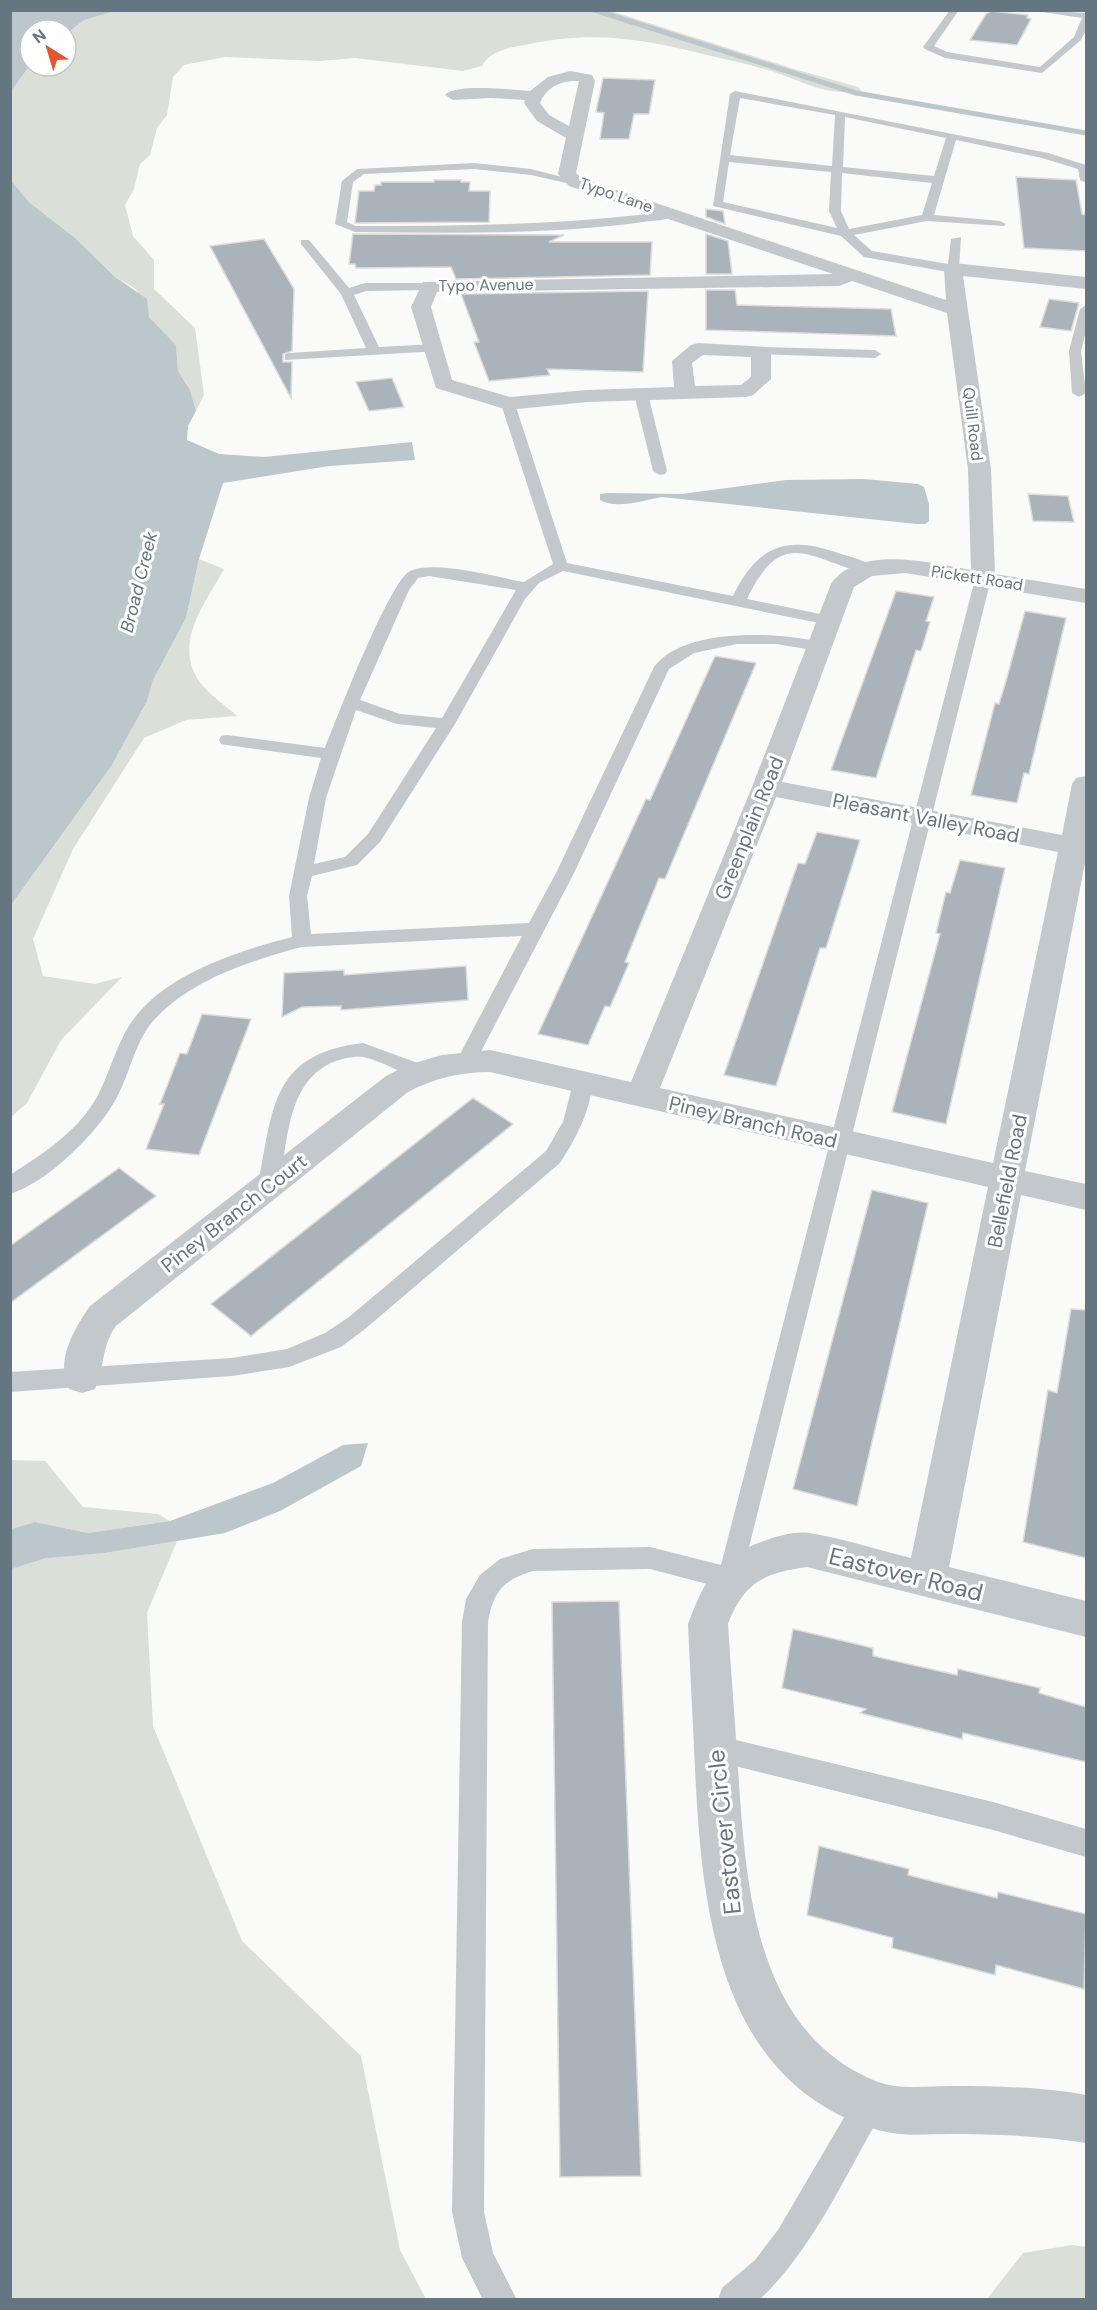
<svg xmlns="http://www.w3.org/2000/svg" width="1097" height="2310" font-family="'DM Sans',sans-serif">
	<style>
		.green { fill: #dadfd7 }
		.water { fill: #bbc7cb }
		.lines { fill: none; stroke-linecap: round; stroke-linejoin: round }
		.stream { stroke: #bbc7cb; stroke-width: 5 }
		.building { fill: #aab3b9; stroke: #dcdcda; stroke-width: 1.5 }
		.service { fill: #c3c8cc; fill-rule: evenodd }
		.minor { fill: #c3c8cc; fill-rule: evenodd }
		.labels { text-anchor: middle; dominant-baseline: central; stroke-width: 6; stroke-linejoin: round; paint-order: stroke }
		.far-street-label { font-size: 16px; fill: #657683; stroke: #fff }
		.far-water-label { font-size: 18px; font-style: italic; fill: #60757c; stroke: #fff }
		.street-label { font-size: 20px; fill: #657683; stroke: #fff }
		.near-street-label { font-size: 24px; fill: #657683; stroke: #fff }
	</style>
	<rect width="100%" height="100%" fill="#fafaf8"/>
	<g class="green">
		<path d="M 114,10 L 611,11 L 791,68 L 858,87 L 862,91 C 825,96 807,83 774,72 C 753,65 732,61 711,56 C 647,40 596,30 530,44 C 513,47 491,49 482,66 L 463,71 L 355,58 L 320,61 L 225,57 L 184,65 L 173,77 L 167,115 L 157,128 L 150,155 L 140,164 L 134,189 L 125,205 L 133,236 L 154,260 L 154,289 L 195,328 L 204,395 L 196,411 L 190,390 L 178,371 L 176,345 L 149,317 L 136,289 L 114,276 L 74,237 L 30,203 L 10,181 L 10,91 L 30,65 L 66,66 L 66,34 L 84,20 Z"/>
		<path d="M 199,559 L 224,569 C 205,604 173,642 199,681 C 208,694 225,705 237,716 L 186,720 L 144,738 L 73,849 L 33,939 L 43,976 L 95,984 L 122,977 L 61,1040 L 27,1103 L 11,1117 L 11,905 L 112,765 L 147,701 L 153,680 L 186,618 Z"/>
		<path d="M 11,1460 L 45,1461 L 83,1507 L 158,1514 L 170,1521 L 88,1533 L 35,1522 L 11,1529 Z"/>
		<path d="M 177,1541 L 147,1613 L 153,1726 L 242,1941 L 361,2056 L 400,2250 L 426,2299 L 12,2299 L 10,1569 L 46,1557 L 105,1553 Z"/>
		<path d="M 1072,2245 L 1086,2247 L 1086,2299 L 987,2299 L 1023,2253 Z"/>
	</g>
	<g class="water">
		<path d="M 11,10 L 114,10 L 114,11 L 84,20 L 66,34 L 66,30 L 30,30 L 30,65 L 11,91 Z"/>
		<path d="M 11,181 L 30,203 L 74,237 L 114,276 L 147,299 L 149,317 L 176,345 L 178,371 L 190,390 L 196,411 L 188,426 L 187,440 L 219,454 L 264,457 L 412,442 L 415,460 L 329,466 L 223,483 L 199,559 L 186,618 L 153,680 L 147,701 L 112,765 L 11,905 Z"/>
		<path d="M 864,479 L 918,484 L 924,487 L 929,504 L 929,521 L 925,524 L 916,524 L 662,497 C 644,500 617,510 600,500 L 600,494 L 608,493 L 682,494 L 786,480 Z"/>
		<path d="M 368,1443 L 361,1466 L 280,1511 L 225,1533 L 105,1553 L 46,1558 L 11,1569 L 11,1529 L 35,1522 L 88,1533 L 170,1521 L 273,1483 L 343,1445 Z"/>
	</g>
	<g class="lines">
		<path class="stream" d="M 594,10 L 856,93 L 1086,133"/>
	</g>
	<g class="building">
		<path d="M 991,11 L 1028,15 L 1027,18 L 1031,19 L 1017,45 L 970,40 L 986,14 Z"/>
		<path d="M 603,78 L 655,80 L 649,114 L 634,114 L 629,139 L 600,139 L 604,113 L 596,112 Z"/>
		<path d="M 1016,177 L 1076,180 L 1082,214 L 1086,215 L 1086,251 L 1024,248 Z"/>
		<path d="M 434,180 L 461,180 L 461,182 L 470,182 L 469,191 L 490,191 L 489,222 L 355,223 L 359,191 L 374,191 L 375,185 L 381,185 L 381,182 L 434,182 Z"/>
		<path d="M 706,209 L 723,211 L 725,224 L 706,217 Z"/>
		<path d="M 353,234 L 564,235 L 549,242 L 652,242 L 650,275 L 456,279 L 451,267 L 356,268 L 355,264 L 349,264 Z"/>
		<path d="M 706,234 L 728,241 L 732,274 L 706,274 Z"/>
		<path d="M 264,239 L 294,289 L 292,351 L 283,354 L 283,362 L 292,362 L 291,398 L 210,246 Z"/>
		<path d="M 706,290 L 735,290 L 737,305 L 891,309 L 896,336 L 706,330 Z"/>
		<path d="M 648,291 L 643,372 L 547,369 L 550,375 L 489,381 L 474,342 L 479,342 L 461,294 Z"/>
		<path d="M 1049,299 L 1079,303 L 1071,331 L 1040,327 Z"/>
		<path d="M 392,378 L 404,407 L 369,411 L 356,382 Z"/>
		<path d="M 1028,494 L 1068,496 L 1074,522 L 1033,521 Z"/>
		<path d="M 896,591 L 934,597 L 926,621 L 930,622 L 921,651 L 916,650 L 876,778 L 831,770 Z"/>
		<path d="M 1025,611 L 1066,618 L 1029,774 L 1024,773 L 1017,803 L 971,795 L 995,703 L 999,704 L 1006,681 Z"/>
		<path d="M 715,656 L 756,663 L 665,879 L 659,878 L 625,962 L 629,963 L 610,1007 L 605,1006 L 588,1045 L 538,1034 L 646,799 L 650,800 Z"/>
		<path d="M 817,832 L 860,840 L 826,948 L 820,948 L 776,1086 L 724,1075 L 798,863 L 805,864 Z"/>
		<path d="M 960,860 L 1005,868 L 946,1124 L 892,1112 L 940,934 L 936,933 L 946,892 L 950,893 Z"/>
		<path d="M 466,966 L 468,1000 L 341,1010 L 341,1006 L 302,1007 L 282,1017 L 284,973 L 344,970 L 344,975 Z"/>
		<path d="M 202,1014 L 251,1019 L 199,1155 L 146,1149 L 164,1104 L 160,1104 L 180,1053 L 187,1054 Z"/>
		<path d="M 473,1098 L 513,1124 L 251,1336 L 211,1304 Z"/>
		<path d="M 119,1168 L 156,1196 L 10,1303 L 10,1246 Z"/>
		<path d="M 872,1190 L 928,1203 L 857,1506 L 793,1489 Z"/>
		<path d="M 1071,1309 L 1086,1310 L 1086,1558 L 1023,1542 L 1048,1390 L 1057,1393 Z"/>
		<path d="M 619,1601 L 641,2176 L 560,2177 L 552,1602 Z"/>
		<path d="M 793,1629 L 873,1648 L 873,1656 L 957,1675 L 958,1669 L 1040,1688 L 1039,1693 L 1086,1707 L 1086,1762 L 963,1733 L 962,1739 L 860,1713 L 866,1709 L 782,1688 Z"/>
		<path d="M 819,1846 L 909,1869 L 908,1875 L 997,1898 L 998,1892 L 1086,1914 L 1084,1989 L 996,1965 L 995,1975 L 892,1948 L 893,1938 L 807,1915 Z"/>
	</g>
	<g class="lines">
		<g class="service">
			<path d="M 950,10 L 959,10 L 934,46 L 947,52 L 1040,67 L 1074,37 L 1082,18 L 1029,10 L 1086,13 L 1086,30 L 1081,40 L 1042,73 L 945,58 L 925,49 L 923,47 Z"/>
			<path d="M 735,91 L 1048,153 L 1086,165 L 1086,183 L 1080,180 L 1078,169 L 1042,158 L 956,140 L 934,215 L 1000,221 L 1006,224 L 1004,226 L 927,221 L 854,235 L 872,251 L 948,264 L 951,239 L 961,237 L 959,269 L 953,273 L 864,257 L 841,236 L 713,206 L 730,94 ZM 740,98 L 835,115 L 832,166 L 730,155 ZM 845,117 L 946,138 L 934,176 L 843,167 ZM 729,162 L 831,172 L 829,211 L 837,228 L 723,202 ZM 842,173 L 932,183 L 922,215 L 849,229 L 841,211 Z"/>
			<path d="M 474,163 L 531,169 L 581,182 L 575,185 L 531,175 L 474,169 L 364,174 L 353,182 L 347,222 L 356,226 C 462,226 567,225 672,211 L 678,214 C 670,221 653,220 643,222 C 548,235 451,233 355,232 L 335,224 L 342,181 L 357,169 Z"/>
			<path d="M 301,240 L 309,240 L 349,288 L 365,283 L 434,283 L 436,286 L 430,290 L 366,291 L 354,295 L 379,347 L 434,344 L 440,348 L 439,351 L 285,360 L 285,354 L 290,353 L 366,348 L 341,294 L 301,244 Z"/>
			<path d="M 1086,305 L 1086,331 L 1081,351 L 1086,393 L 1079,397 L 1072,393 L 1069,351 L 1080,309 Z"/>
			<path d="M 761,347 L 875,350 L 881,354 L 875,358 L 756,354 L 755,351 Z"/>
			<path d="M 641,390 L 648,394 L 667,471 L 665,474 L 660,475 L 653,471 L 634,394 Z"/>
			<path d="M 508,400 L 515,404 L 567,563 L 733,596 C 758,544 788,535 841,554 C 852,557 868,561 875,569 L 867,574 C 809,559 782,525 747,599 L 835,617 L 837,620 L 835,623 L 829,625 L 563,571 L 539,583 L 525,599 L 455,724 L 380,842 L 357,865 L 312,876 L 307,896 L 311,934 L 529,923 L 556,873 L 654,667 C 684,626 781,632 825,643 L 827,646 L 819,651 L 776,644 L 737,644 L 694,653 L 669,669 L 574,873 L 474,1065 L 460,1065 L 457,1060 L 522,936 L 302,947 C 252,960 191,980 155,1019 C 136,1039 131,1069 119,1093 C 102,1129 49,1182 10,1194 L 10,1175 C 44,1153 82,1129 100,1091 C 113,1064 120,1032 141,1010 C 177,970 242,950 292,937 L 289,896 L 309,798 L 321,758 L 227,745 L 221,744 L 219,740 L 221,736 L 227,735 L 325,748 C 335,722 390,580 410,571 C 437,560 494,577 524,582 L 553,564 L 501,404 ZM 429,576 L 516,590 L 442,718 L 400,714 L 360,700 L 409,590 L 418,578 ZM 356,710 L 397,724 L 436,728 L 368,834 L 345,857 L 314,864 L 326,798 Z"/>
			<path d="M 983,574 L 991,579 L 739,1587 L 730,1590 L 650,1569 L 533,1571 C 503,1580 493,1592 488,1622 L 484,2212 L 493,2253 L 517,2300 L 483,2300 L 462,2258 L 452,2212 L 462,1622 L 466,1599 L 480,1575 L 500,1559 L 533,1549 L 650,1547 L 721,1565 L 975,579 Z"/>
			<path d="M 363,1043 L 426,1066 L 429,1071 L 426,1076 L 419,1078 C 400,1073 382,1061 363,1057 C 353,1056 340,1059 331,1063 C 287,1083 287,1144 280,1185 L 277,1191 L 269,1193 L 261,1191 L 258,1185 C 273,1108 271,1054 363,1043 Z"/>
			<path d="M 583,1076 L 590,1078 L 593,1083 C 589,1113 577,1137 560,1163 L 365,1329 L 341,1347 L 289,1367 L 232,1376 L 10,1392 L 10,1372 L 232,1358 L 287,1349 L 325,1333 L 349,1317 L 546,1151 L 563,1122 L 573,1083 L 576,1078 Z"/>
			<path d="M 715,1735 L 993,1802 L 1086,1829 L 1086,1857 L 993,1830 L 715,1761 L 705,1757 L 701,1748 L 705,1739 Z"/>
			<path d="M 870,2088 L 881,2092 L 885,2103 L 881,2114 C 845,2176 812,2251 759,2300 L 718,2300 L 722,2288 L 755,2260 L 778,2230 L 859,2092 Z"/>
		</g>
		<path class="minor" d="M 570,71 L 592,75 L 595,81 L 576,173 L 581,178 L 946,300 L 944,269 L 953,263 L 1086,277 L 1086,289 L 963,276 L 991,469 L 995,574 L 1086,589 L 1086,603 L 905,573 L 872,576 L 854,587 L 782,782 L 1062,835 L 1072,784 L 1076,778 L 1086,776 L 1086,858 L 1025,1171 L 1086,1184 L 1086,1210 L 1021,1195 L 949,1567 L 1086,1601 L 1086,1637 L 807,1567 C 764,1573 744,1582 728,1624 C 731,1672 735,1721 738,1769 C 746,1883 753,2033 878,2082 C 900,2090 927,2086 951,2086 C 996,2086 1042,2087 1086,2095 L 1086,2143 C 1041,2136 996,2134 950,2134 C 926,2134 902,2137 878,2130 C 718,2083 702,1910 695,1769 C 693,1721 690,1672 688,1624 C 705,1579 717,1557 764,1541 C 777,1536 795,1531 809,1533 C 843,1538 878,1550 911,1558 L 988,1187 L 490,1072 C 460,1072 435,1078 408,1092 L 116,1326 C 101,1346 105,1368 95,1389 L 82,1393 L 69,1389 C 55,1361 74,1329 90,1306 L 386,1076 L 408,1065 L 442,1055 L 490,1050 L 631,1082 L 752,787 L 831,584 C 859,544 932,563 971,570 L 968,469 L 947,313 L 852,281 L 839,286 L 437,292 L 431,307 L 452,380 L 510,397 L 587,390 L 674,387 L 672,361 L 691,345 L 698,343 L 768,347 L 771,351 L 771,379 L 753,395 L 746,397 L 587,402 L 508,410 L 436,388 L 411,307 L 423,282 L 833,274 L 569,186 L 558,174 L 566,138 L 537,121 L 524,103 L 525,100 L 491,98 L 453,100 L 445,95 C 455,83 513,90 530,91 L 548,77 ZM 579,81 L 569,126 L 549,115 L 540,103 C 547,86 562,80 579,81 ZM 703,355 L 751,357 L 751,377 L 741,385 L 695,386 L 692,363 ZM 776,797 L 1058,852 L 993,1163 L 660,1088 Z"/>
	</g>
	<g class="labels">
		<g class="far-street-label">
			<text transform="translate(616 195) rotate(19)">Typo Lane</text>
			<text transform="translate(486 285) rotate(-1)">Typo Avenue</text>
			<text transform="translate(973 424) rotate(83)">Quill Road</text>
			<text transform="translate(977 578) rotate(9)">Pickett Road</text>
		</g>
		<g class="far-water-label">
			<text transform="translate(139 582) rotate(-76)">Broad Creek</text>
		</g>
		<g class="street-label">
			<text transform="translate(926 818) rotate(11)">Pleasant Valley Road</text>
			<text transform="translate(749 828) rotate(-68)">Greenplain Road</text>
			<text transform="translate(753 1122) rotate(13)">Piney Branch Road</text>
			<text transform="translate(1007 1181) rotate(-79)">Bellefield Road</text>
			<text transform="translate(234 1213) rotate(-38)">Piney Branch Court</text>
		</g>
		<g class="near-street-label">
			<text transform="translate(906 1574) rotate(14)">Eastover Road</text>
			<text transform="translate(724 1832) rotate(-96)">Eastover Circle</text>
		</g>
	</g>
	<rect width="1097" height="2310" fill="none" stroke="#657683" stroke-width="24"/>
	<g transform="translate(48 48) rotate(323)"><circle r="28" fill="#ffffff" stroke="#c1c8cd" stroke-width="1.5"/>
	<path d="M0-4.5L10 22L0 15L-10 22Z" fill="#e4572e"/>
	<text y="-9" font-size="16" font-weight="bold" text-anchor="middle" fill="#657683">N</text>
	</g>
</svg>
